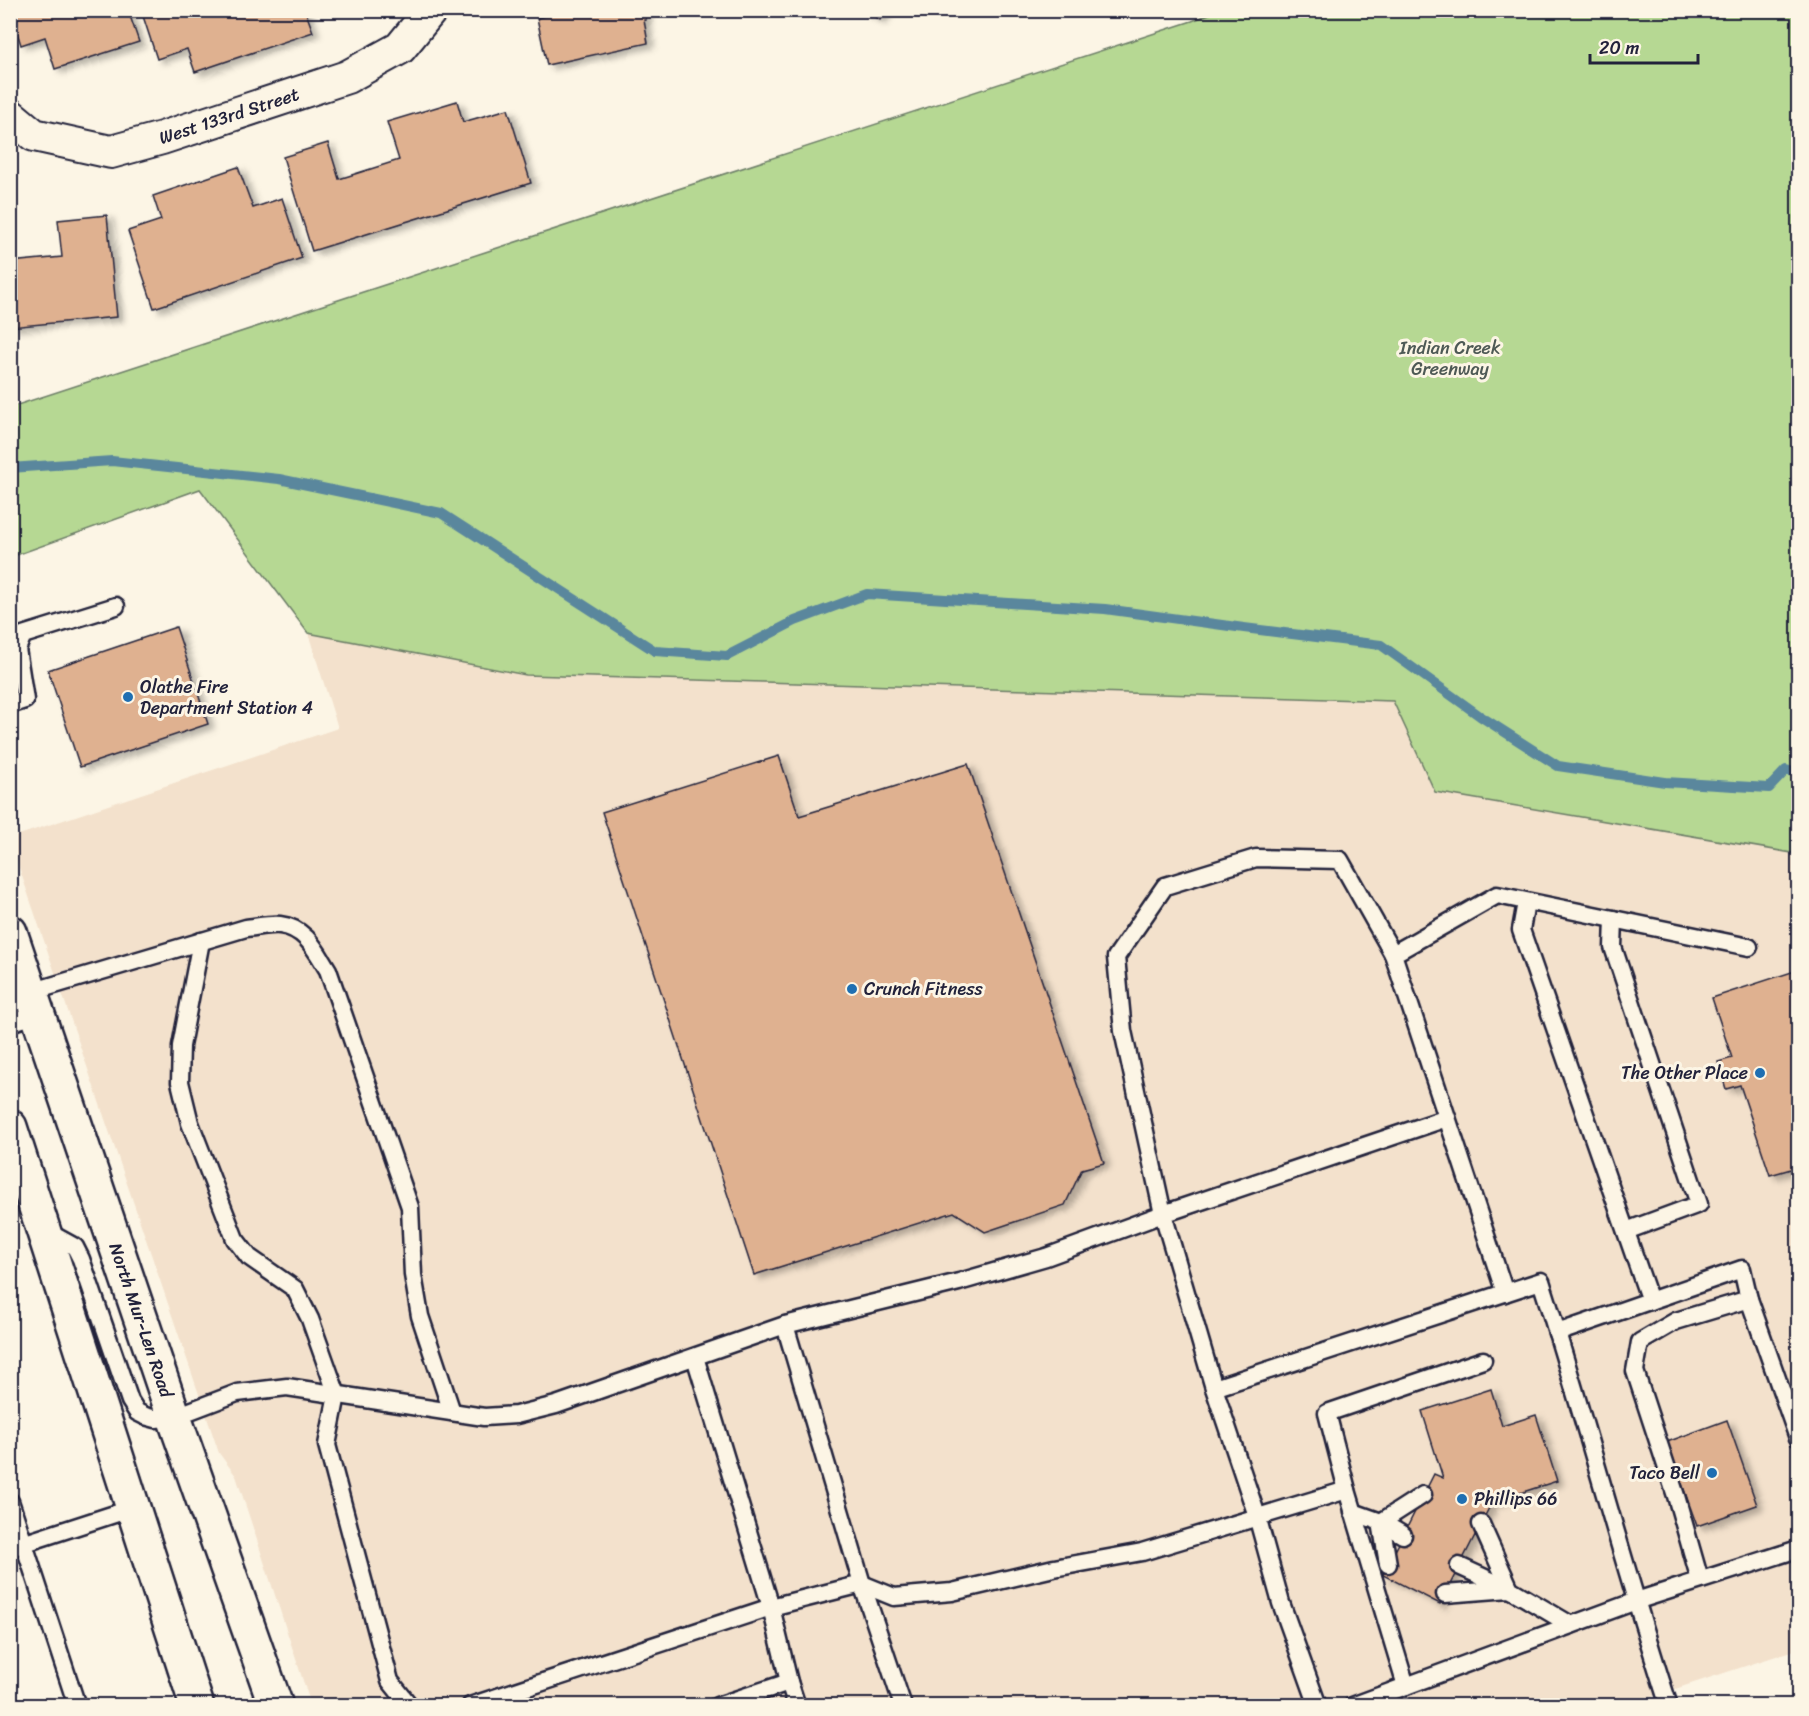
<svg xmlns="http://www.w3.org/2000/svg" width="1809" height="1716" font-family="Sriracha,sans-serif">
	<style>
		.built { fill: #f3e1cc }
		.green { fill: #b6d893; stroke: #6c7d67; stroke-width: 1.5 }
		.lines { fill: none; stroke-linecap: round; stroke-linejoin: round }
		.stream { stroke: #5a879d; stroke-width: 10 }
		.building { fill: #dfb190; stroke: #22223b; stroke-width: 1.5; filter: url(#shadow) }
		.lane-casing { stroke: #22223b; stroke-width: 21 }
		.street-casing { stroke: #22223b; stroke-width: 36 }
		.secondary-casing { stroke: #22223b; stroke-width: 38 }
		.lane { stroke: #fcf5e5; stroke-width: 16 }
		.street { stroke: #fcf5e5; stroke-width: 32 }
		.secondary { stroke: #fcf5e5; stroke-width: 33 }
		.poi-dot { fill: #1f6fb2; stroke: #fcf5e5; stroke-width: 2 }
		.labels { text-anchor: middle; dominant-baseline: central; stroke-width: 6; stroke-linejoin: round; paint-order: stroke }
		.street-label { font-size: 18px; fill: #22223b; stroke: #fcf5e5 }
		.park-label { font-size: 18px; fill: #4e5955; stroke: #fcf5e5 }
		.poi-label { font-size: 18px; fill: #22223b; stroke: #fcf5e5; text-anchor: start }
	</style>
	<defs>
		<filter id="shadow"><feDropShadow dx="6" dy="4" stdDeviation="3" flood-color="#0004"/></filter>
	</defs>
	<rect width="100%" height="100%" fill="#fcf5e5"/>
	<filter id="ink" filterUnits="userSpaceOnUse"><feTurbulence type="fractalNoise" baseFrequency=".0167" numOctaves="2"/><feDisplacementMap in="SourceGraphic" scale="12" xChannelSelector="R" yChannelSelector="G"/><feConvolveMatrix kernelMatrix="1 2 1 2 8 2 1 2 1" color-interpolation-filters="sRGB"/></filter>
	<g filter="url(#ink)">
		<path class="built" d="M 308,633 L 526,675 L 1393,701 L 1436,792 L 1798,854 L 1798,1649 L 1623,1706 L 311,1705 L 236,1476 L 219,1453 L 11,844 L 10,838 L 338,728 Z"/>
		<path class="green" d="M 1217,11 L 1798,11 L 1798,854 L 1435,792 L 1393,701 L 526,675 L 308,633 L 200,489 L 11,557 L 11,407 L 1192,21 Z"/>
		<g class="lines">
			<path class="stream" d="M 10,468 L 112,461 L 279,479 L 441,513 L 655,651 L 727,656 L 795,621 L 867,594 L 1105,609 L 1244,628 L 1381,645 L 1480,716 L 1558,766 L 1665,782 L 1769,788 L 1786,770 L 1798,773"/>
		</g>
		<g class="building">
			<path d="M 10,10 L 128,10 L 139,42 L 55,69 L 45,37 L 21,45 Z"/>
			<path d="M 141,10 L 305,10 L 313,32 L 195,72 L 187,49 L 157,59 Z"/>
			<path d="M 556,10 L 644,10 L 646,20 L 644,20 L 648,43 L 547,65 L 537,18 L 557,14 Z"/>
			<path d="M 862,10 L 885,10 L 880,20 Z"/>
			<path d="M 457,101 L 463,122 L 508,109 L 531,183 L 312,251 L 283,157 L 328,143 L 339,179 L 399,160 L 387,122 Z"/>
			<path d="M 238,167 L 253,208 L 282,198 L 302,258 L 154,308 L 128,231 L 161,220 L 153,196 Z"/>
			<path d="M 107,215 L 117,317 L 10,327 L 10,262 L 62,257 L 58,220 Z"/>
			<path d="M 176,627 L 208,724 L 80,767 L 48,670 Z"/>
			<path d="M 779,756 L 799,816 L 968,764 L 1104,1163 L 1082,1169 L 1065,1205 L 985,1232 L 954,1212 L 754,1275 L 602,812 Z"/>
			<path d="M 1798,970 L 1798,1167 L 1770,1175 L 1740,1085 L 1726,1089 L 1718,1062 L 1732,1058 L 1712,998 Z"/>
			<path d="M 1491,1389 L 1502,1426 L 1536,1415 L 1557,1481 L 1492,1502 L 1440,1604 L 1383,1575 L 1434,1474 L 1443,1478 L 1422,1411 Z"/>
			<path d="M 1727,1420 L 1757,1505 L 1697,1526 L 1667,1442 Z"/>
		</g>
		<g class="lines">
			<defs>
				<g id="lane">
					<path d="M 10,705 L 25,700 L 17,649 L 23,635 L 116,606"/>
					<path d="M 1526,902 L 1521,930 L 1650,1301"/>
					<path d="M 1614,919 L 1613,947 L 1699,1204 L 1626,1231"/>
					<path d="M 201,941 L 181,1046 L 180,1082 L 190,1123 L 235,1239 L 249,1257 L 295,1289 L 310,1319 L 337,1395 L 327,1445 L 390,1681 L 410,1706"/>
					<path d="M 1393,954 L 1340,860 L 1256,858 L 1165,886 L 1116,957 L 1123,1031 L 1163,1214 L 1447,1118"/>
					<path d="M 31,992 L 246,928 C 256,927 270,924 280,925 C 306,928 316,951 328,970 L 410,1207 L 413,1275 L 420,1316 L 452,1412"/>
					<path d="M 10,1023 L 38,1014"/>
					<path d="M 44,1230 L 75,1247 L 81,1259 L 130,1401 L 137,1412 L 145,1416 L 156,1419 L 174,1417 L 237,1393 L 287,1387 L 484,1417 L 516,1415 L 556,1405 L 785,1325 L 959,1282 L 1046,1257 L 1163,1214 L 1214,1388 L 1257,1516 L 1281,1603 L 1318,1706"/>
					<path d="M 1505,1293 L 1393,954 L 1497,895 L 1749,947"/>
					<path d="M 1557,1333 L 1742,1269 L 1749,1299 L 1798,1438"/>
					<path d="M 695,1357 L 771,1607 L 789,1682 L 797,1706"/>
					<path d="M 1214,1388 L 1541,1281 C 1586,1422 1623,1565 1669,1706"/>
					<path d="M 10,1501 L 77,1706"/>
					<path d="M 1353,1512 L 1381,1522 L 1423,1495"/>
					<path d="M 1381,1522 L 1388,1564"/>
					<path d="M 1381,1522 L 1403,1535"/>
					<path d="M 1481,1524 L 1510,1589 L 1571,1625"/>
					<path d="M 10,1548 L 133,1508"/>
					<path d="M 1459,1566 L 1509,1589"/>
					<path d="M 1700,1580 L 1676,1496 L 1635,1371 L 1640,1342 L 1676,1321 L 1749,1299"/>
					<path d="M 862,1584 L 894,1597 L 952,1592 L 1054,1568 L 1142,1552 L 1347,1490"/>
					<path d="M 862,1584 L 903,1706"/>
					<path d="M 1445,1594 L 1510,1589"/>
					<path d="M 1406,1686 L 1347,1490 L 1327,1413 L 1483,1360"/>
					<path d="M 470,1706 L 771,1607 L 862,1584 L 785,1325"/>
					<path d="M 717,1706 L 789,1682"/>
					<path d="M 1352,1706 L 1636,1601 L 1798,1549"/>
				</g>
				<path id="street" d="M 10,115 L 34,135 L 111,152 L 162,138 L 347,77 L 400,48 L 431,10"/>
				<g id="secondary">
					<path d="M 10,932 L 174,1417 L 276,1706"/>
					<path d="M 10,1127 L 197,1706"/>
				</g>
			</defs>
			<use href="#lane" class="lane-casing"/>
			<use href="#street" class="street-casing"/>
			<use href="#secondary" class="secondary-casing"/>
			<use href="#lane" class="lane"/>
			<use href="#street" class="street"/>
			<use href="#secondary" class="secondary"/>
		</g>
	</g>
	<g class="poi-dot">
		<circle cx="128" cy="697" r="6"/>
		<circle cx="852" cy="989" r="6"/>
		<circle cx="1760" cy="1073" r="6"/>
		<circle cx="1712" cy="1473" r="6"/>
		<circle cx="1462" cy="1499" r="6"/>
	</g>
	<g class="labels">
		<g class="street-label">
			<text transform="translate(229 116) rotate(-18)">West 133rd Street</text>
			<text transform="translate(141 1320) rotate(71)">North Mur-Len Road</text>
		</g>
		<g class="park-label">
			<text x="1450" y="348">Indian Creek<tspan x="1450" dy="21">Greenway</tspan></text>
		</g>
		<g class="poi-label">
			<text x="140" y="687">Olathe Fire<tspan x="140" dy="21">Department Station 4</tspan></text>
			<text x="864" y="989">Crunch Fitness</text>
			<text x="1748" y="1073" text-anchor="end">The Other Place</text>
			<text x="1700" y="1473" text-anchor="end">Taco Bell</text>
			<text x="1474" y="1499">Phillips 66</text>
		</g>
	</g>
	<rect width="1809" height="1716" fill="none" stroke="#fcf5e5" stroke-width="36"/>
	<rect x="18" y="18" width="1773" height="1680" fill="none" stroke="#22223b" stroke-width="2" filter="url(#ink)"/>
	<path d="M1590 54v9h108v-9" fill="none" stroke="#22223b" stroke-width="3"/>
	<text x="1599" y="54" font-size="18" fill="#22223b" stroke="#fcf5e5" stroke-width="4.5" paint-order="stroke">20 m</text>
</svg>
